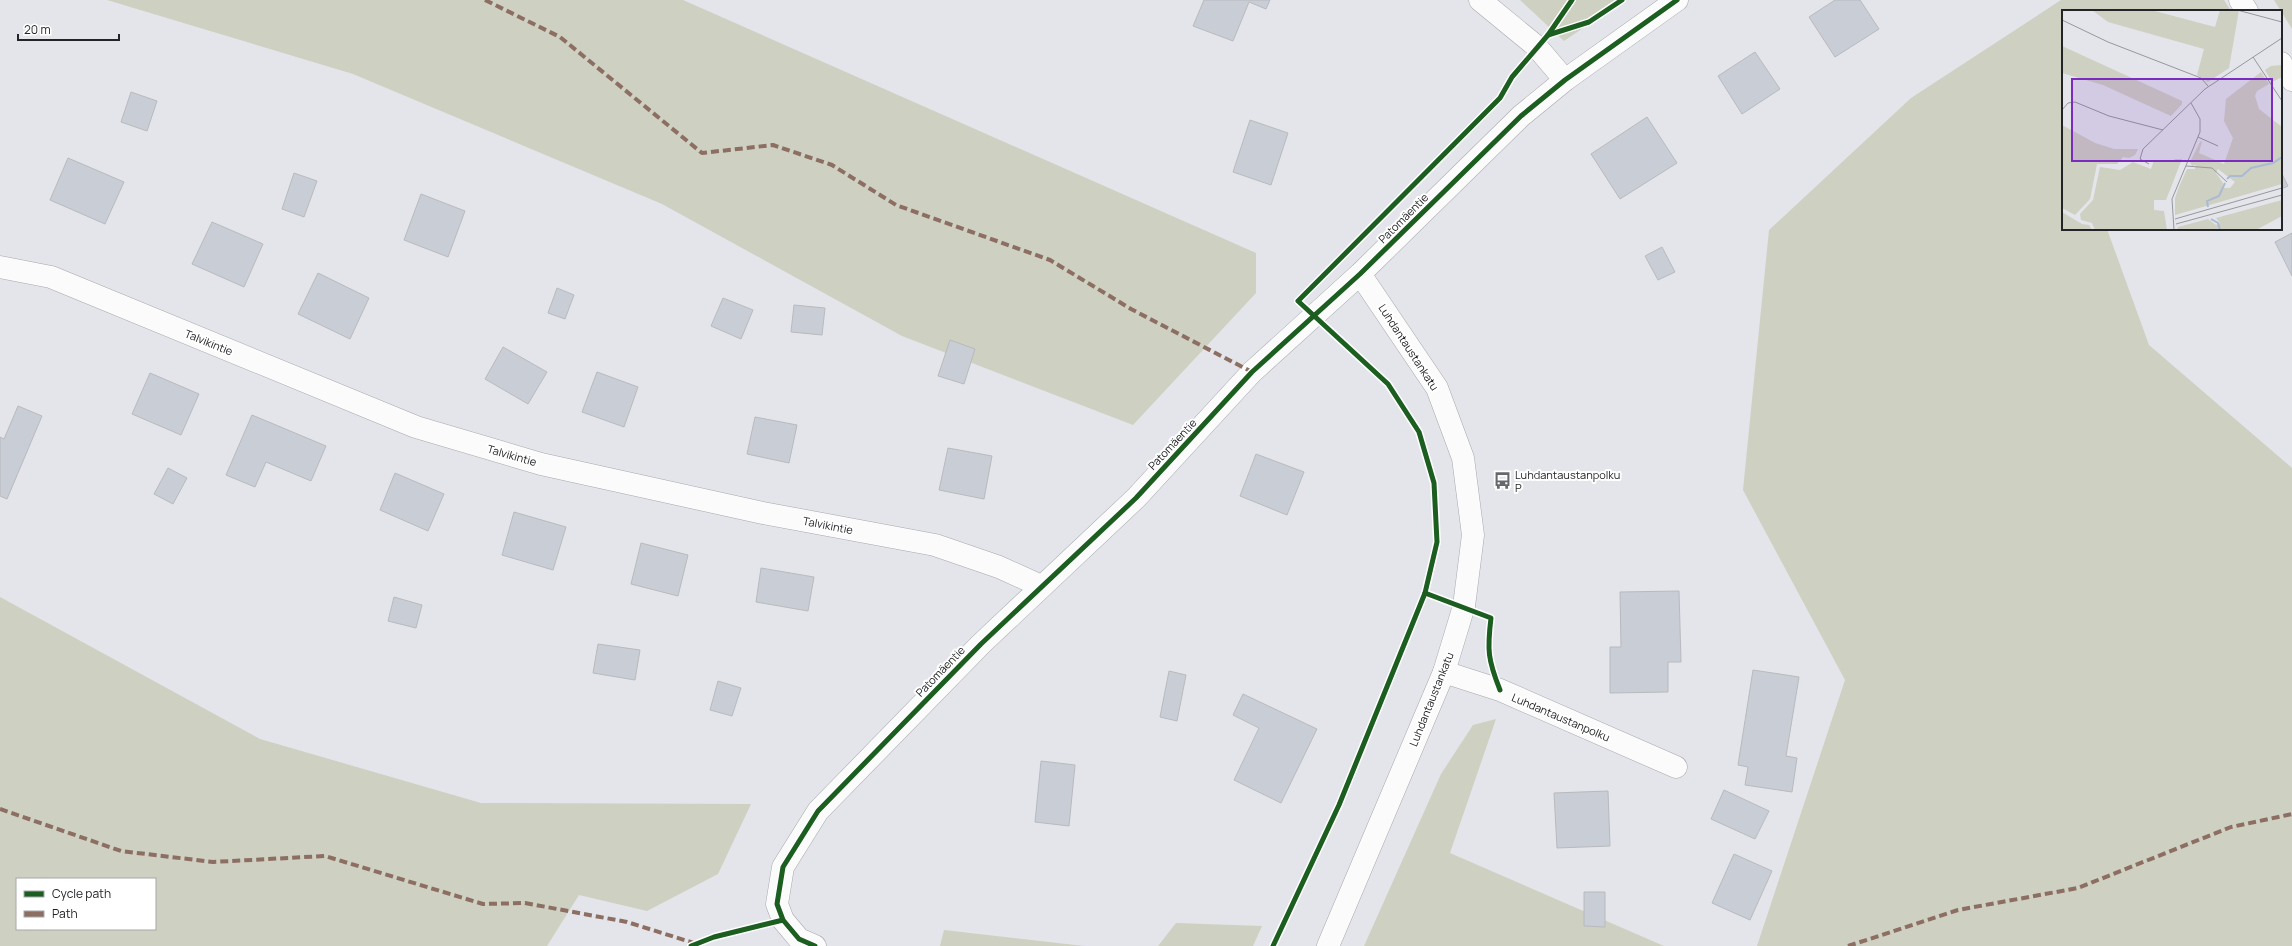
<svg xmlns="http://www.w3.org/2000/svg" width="2292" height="946" font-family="Manrope,sans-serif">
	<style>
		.green { fill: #ced0c2; fill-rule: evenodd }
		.building { fill: #c9cdd5; stroke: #b8babd }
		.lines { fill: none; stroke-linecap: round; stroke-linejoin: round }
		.minor-casing { stroke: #a7a8ac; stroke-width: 23 }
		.tertiary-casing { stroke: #a7a8ac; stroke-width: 23 }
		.minor { stroke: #fbfbfc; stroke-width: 22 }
		.tertiary { stroke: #fbfbfc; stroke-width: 22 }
		.quiet { stroke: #8d6e63; stroke-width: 4; stroke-dasharray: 8 4; stroke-linecap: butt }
		.cycleway-casing { stroke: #fff; stroke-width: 8 }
		.cycleway { stroke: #1b5e20; stroke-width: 5 }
		.labels { text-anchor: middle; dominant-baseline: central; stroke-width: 4; stroke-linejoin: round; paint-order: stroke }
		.street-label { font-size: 11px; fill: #222427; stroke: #fff }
		.poi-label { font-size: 11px; fill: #222427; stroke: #fff; text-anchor: start }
		.inset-river { fill: none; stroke: #a9bbd3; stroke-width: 2 }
		.inset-road { fill: none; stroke: #96989c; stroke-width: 1 }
		.view { fill: #7b2cbf; fill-opacity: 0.15; stroke: #7b2cbf; stroke-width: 2 }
		.inset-edge { fill: none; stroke: #222427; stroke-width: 2 }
	</style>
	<rect width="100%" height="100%" fill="#e3e5ea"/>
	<g class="green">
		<path d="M 107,0 L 683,0 L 1256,253 L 1256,293 L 1133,425 L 902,336 L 662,204 L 353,74 Z"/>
		<path d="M 1520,0 L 1624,0 L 1564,41 Z"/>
		<path d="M 2061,0 L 2224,0 L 2231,11 L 2063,11 L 2063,229 L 2107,229 L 2149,345 L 2292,468 L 2292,946 L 1757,946 L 1845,680 L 1743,490 L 1769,230 L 1911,98 Z"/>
		<path d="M 2274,0 L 2292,0 L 2292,29 Z"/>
		<path d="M 0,597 L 260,739 L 481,803 L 751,804 L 718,874 L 647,911 L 579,895 L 547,946 L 0,946 ZM 17,879 L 155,879 L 155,929 L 17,929 Z"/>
		<path d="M 1496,719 L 1450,853 L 1664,946 L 1364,946 L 1441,774 L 1473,725 Z"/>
		<path d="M 1176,923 L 1262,926 L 1253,946 L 1158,946 Z"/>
		<path d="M 944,930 L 1084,946 L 940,946 Z"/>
	</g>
	<g class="building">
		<path d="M 1204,0 L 1270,0 L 1266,9 L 1249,2 L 1233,41 L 1193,26 Z"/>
		<path d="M 1835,0 L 1860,0 L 1879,29 L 1835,57 L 1809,17 Z"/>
		<path d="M 1755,52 L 1780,89 L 1742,114 L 1718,76 Z"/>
		<path d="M 131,92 L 157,101 L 147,131 L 121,122 Z"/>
		<path d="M 1647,117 L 1677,163 L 1620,199 L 1591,154 Z"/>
		<path d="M 1250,120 L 1288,133 L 1271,185 L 1233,172 Z"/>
		<path d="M 68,158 L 124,182 L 105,224 L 50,200 Z"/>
		<path d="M 2281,172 L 2288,186 L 2281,189 Z"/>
		<path d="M 294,173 L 317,181 L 304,217 L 282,209 Z"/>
		<path d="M 421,194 L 465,211 L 448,257 L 404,240 Z"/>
		<path d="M 212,222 L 263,244 L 244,287 L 192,264 Z"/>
		<path d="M 2292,233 L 2292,276 L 2275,242 Z"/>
		<path d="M 1662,247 L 1675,272 L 1658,280 L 1645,256 Z"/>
		<path d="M 318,273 L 369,298 L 350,339 L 298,314 Z"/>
		<path d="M 557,288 L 574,295 L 565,319 L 548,313 Z"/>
		<path d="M 723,298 L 753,310 L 741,339 L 711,326 Z"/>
		<path d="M 794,305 L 825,308 L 822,335 L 791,332 Z"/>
		<path d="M 950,340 L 975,349 L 964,384 L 938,376 Z"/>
		<path d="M 503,347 L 547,372 L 528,404 L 485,379 Z"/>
		<path d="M 597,372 L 638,387 L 624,427 L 582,412 Z"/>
		<path d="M 150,373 L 199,394 L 181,435 L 132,414 Z"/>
		<path d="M 18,406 L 42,416 L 7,499 L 0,496 L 0,437 L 4,439 Z"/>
		<path d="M 252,415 L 326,446 L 311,481 L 266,462 L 255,487 L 226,475 Z"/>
		<path d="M 755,417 L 797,425 L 789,463 L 747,454 Z"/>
		<path d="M 948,448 L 992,456 L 984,499 L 939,490 Z"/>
		<path d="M 1256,454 L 1304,472 L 1287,515 L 1240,496 Z"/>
		<path d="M 168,468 L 187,478 L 173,504 L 154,494 Z"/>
		<path d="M 395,473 L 444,494 L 428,531 L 380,510 Z"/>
		<path d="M 514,512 L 566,527 L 553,570 L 502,555 Z"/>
		<path d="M 641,543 L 688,555 L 678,596 L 631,584 Z"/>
		<path d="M 761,568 L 814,577 L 808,611 L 756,602 Z"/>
		<path d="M 1679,591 L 1681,662 L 1668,662 L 1668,692 L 1610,693 L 1610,647 L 1621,647 L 1620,592 Z"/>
		<path d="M 394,597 L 422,605 L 416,628 L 388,621 Z"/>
		<path d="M 598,644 L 640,650 L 635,680 L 593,673 Z"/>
		<path d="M 1753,670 L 1799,677 L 1786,756 L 1797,758 L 1792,792 L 1745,785 L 1748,767 L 1738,765 Z"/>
		<path d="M 1169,671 L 1186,675 L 1177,721 L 1160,717 Z"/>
		<path d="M 718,681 L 741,688 L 732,716 L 710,710 Z"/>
		<path d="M 1243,694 L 1317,729 L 1281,803 L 1234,780 L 1259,728 L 1233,715 Z"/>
		<path d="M 1041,761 L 1075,765 L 1069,826 L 1035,822 Z"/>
		<path d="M 1724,790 L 1769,811 L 1755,839 L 1711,819 Z"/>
		<path d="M 1608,791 L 1610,846 L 1557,848 L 1554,793 Z"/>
		<path d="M 1734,854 L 1772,871 L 1750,920 L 1712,903 Z"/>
		<path d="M 1584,892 L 1605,892 L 1605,927 L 1584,926 Z"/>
	</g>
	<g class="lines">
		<defs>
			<g id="minor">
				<path d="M 1480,0 L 1536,46 L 1565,80"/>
				<path d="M 2240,0 L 2247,11"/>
				<path d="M 2281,63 L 2292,80"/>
				<path d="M 0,267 L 51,277 L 416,427 L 541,464 L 763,513 L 935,545 L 999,567 L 1041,586"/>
				<path d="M 1444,672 L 1500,690 L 1676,767"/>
				<path d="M 815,946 L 799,939 L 783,920 L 777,904 L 783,867 L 818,811 L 981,644 L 1136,498 L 1252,372 L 1360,274"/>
			</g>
			<path id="tertiary" d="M 1328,946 L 1444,672 L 1464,606 L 1473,535 L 1463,458 L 1437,388 L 1360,274 L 1521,116 L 1565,80 L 1677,0"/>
		</defs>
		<use href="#minor" class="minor-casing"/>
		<use href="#tertiary" class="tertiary-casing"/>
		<use href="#minor" class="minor"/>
		<use href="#tertiary" class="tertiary"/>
		<g class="quiet">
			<path d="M 485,0 L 560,37 L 702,153 L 773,145 L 832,165 L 896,205 L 1050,260 L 1131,309 L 1252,372"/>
			<path d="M 0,809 L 121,851 L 213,862 L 325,856 L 483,904 L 525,903 L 627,922 L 697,944"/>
			<path d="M 1848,946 L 1958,910 L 2078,888 L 2231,827 L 2292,814"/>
		</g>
		<defs>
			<g id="cycleway">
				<path d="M 1548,35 L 1589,22 L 1622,0"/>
				<path d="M 1425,593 L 1491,618 C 1487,650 1488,660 1500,690"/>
				<path d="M 691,946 L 714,937 L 783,920"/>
				<path d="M 815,946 L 799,939 L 783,920 L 777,904 L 783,867 L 818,811 L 981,644 L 1136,498 L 1252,372 L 1360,274 L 1521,116 L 1565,80 L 1677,0"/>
				<path d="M 1273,946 L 1339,805 L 1425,593 L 1437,542 L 1434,483 L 1419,432 L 1388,384 L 1298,301 L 1500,98 L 1512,77 L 1548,35 L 1572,0"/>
			</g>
		</defs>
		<use href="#cycleway" class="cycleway-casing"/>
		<use href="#cycleway" class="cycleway"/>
	</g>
	<defs>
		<symbol id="bus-bare" viewBox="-9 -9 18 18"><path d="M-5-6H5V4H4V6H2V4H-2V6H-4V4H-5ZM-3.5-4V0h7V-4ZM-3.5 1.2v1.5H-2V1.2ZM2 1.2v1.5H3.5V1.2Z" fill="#66686b" stroke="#fff" stroke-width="2.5" paint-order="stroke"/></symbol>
	</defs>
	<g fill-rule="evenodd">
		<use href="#bus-bare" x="1490" y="468" width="25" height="25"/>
	</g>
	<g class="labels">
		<g class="street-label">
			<text transform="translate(1403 218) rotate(-45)">Patomäentie</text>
			<text transform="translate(209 342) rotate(22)">Talvikintie</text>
			<text transform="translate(1409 347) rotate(57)">Luhdantaustankatu</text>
			<text transform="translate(1172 444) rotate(-47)">Patomäentie</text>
			<text transform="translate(512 455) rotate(16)">Talvikintie</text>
			<text transform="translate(828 525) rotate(11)">Talvikintie</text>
			<text transform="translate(940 671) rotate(-46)">Patomäentie</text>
			<text transform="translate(1431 699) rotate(-68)">Luhdantaustankatu</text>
			<text transform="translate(1561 717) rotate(23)">Luhdantaustanpolku</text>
		</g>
		<g class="poi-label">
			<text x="1515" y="474">Luhdantaustanpolku<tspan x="1515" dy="13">P</tspan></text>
		</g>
	</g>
	<g transform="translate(2062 10)">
		<rect width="220" height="220" fill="#e3e5ea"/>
		<path d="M 30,0 L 89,0 L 153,17 L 158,0 L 177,0 L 167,58 L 146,72 L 135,65 L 142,39 L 46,12 ZM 0,36 L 120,91 L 120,94 L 109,106 L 41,75 L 0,63 ZM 220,55 L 220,67 L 210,72 L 203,60 L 209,56 ZM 199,62 L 207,74 L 195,81 L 193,86 L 197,99 L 220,117 L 220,174 L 113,205 L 113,188 L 117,177 L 125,159 L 133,159 L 134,155 L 130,156 L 128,152 L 138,132 L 140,131 L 137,143 L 162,154 L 171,128 L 162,111 L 164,89 ZM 156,159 L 173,172 L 168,178 L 160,178 L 161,173 L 154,163 ZM 0,115 L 33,133 L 52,139 L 76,139 L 73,145 L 67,148 L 61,147 L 55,154 L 35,154 L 28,189 L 13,205 L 0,198 ZM 113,149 L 120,149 L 104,190 L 92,190 L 92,200 L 102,201 L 105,220 L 33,220 L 30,213 L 19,210 L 18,204 L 31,190 L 38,157 L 58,160 L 71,152 L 89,159 L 92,150 L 110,152 ZM 220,190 L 220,206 L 194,220 L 115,220 L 116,217 L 146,209 L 154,215 L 158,213 L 154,208 ZM 0,202 L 20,214 L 27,215 L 30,220 L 0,220 Z" fill="#ced0c2" fill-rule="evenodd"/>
		<path class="inset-river" d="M 165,169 L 168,166 L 180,166 L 189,158 L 211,153 L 220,147M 146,197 L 145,191 L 157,186 L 163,173M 149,209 L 156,213 L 158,220"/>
		<path class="inset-road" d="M 175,0 L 220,12M 0,10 L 46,32 L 139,68 L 146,76M 191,47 L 220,91M 0,100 L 6,93 L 13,92 L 47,106 L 101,120M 136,127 L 156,136M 87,154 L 78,149 L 81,139 L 143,79 L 220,28M 124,156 L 150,158 L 165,172M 113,209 L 220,178M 114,214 L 220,185M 112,220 L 110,189 L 138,122 L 138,109 L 129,93"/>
		<path class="view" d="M 10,69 L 210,69 L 210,151 L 10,151 Z"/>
		<rect width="220" height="220" class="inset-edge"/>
	</g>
	<rect x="16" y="878" width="140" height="52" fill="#ffffff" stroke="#a7a7a9"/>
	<rect x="24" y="891" width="20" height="6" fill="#1b5e20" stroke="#a7a7a9"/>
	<text x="52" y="898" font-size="12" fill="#222427">Cycle path</text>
	<rect x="24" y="911" width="20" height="6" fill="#8d6e63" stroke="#a7a7a9"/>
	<text x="52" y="918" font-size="12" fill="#222427">Path</text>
	<path d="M18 34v6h101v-6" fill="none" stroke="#222427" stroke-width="2"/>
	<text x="24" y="34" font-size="12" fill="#222427" stroke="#ffffff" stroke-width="3" paint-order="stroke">20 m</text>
</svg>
